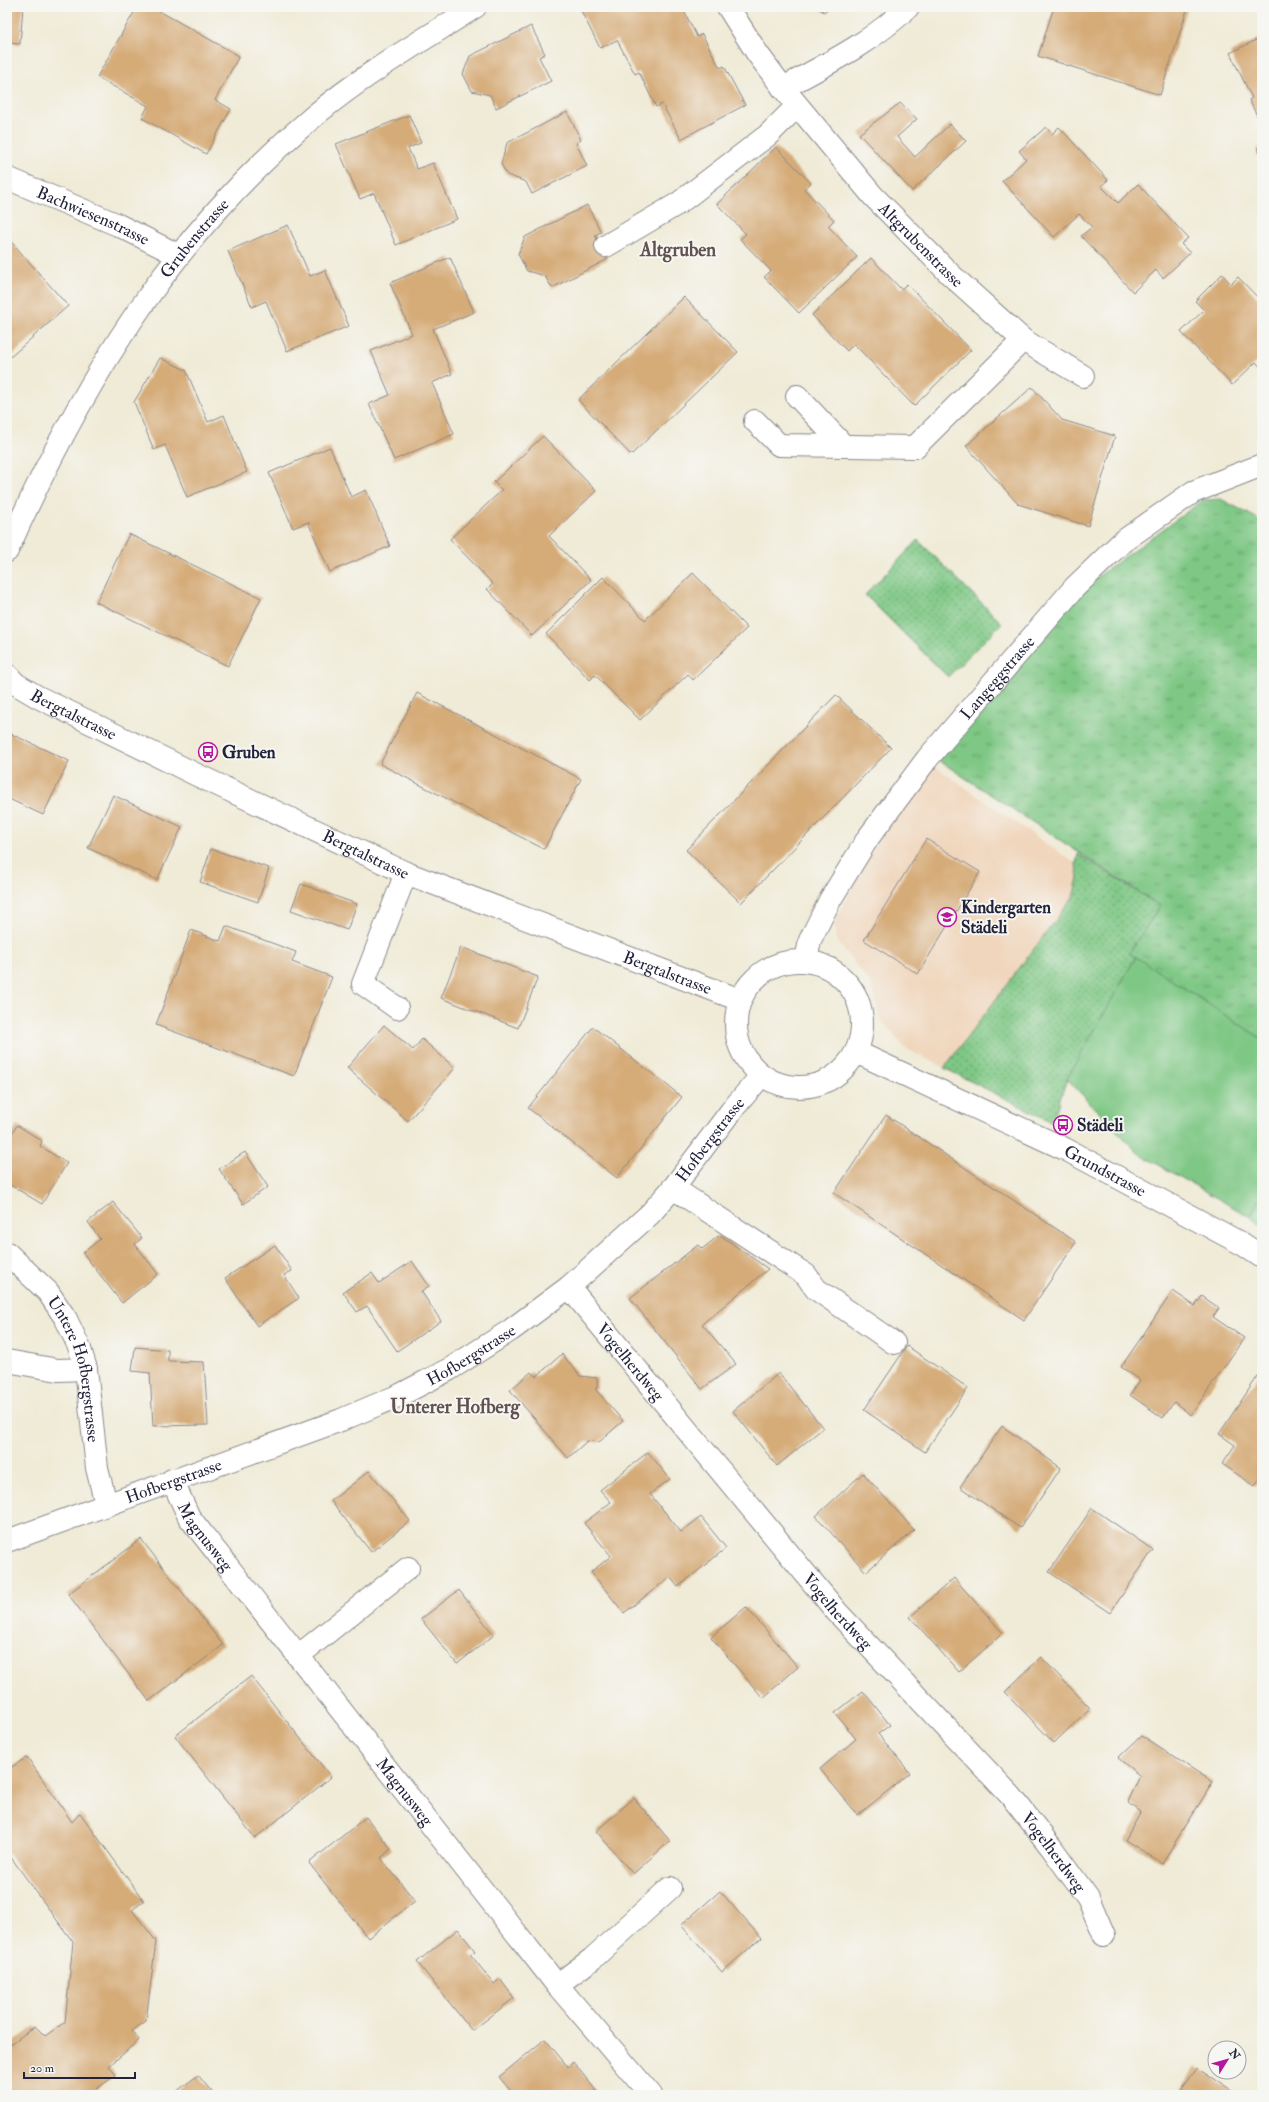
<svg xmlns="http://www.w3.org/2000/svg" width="1269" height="2102" font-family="'IM FELL Double Pica',serif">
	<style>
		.built { fill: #f0d6bc }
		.grass { fill: url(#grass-tufts); stroke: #507460 }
		.park { fill: url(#park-dots); stroke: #507460 }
		.garden { fill: #7ec784; stroke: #507460 }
		.building { fill: #d5ab78 }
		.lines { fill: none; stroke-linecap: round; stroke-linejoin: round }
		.service-casing { stroke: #898689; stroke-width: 24 }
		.minor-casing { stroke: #898689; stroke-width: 24 }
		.service { stroke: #fff; stroke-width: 22 }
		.minor { stroke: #fff; stroke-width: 22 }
		.labels { text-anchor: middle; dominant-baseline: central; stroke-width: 4; stroke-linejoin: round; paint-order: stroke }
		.street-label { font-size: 17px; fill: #22223b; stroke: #f6f6f2 }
		.poi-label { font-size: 17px; font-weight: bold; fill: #22223b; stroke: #f6f6f2; text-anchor: start }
		.quarter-label { font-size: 19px; font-weight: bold; fill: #615250; stroke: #f6f6f2 }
	</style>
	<defs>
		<pattern id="grass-tufts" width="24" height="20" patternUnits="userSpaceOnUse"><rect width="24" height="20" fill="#7ec784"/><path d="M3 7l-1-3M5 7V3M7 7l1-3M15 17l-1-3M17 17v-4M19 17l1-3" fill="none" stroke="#67a16d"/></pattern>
		<pattern id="park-dots" width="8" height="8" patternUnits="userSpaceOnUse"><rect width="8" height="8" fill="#7ec784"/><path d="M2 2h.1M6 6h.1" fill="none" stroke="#67a16d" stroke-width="1.8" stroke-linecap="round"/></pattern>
	</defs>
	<rect width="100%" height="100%" fill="#f6f6f2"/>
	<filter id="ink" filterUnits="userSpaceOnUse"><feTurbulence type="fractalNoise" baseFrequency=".025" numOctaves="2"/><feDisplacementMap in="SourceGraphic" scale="8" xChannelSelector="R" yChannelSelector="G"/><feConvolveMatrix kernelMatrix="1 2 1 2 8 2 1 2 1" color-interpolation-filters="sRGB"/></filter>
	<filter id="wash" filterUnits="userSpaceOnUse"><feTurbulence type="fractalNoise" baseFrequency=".012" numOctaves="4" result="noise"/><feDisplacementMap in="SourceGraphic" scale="16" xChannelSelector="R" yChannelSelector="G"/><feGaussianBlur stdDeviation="0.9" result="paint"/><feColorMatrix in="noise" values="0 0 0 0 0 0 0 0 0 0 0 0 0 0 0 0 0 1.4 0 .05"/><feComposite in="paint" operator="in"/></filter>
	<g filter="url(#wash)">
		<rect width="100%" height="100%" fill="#f0ebd7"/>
		<path class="built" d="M 934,766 L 1076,864 L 1078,878 L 1073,897 L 944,1068 L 905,1048 L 880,1019 L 871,984 L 836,940 L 834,923 L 872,849 Z"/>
		<g class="grass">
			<path d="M 1221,499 L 1262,521 L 1262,1039 L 1129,953 L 1160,906 L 938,760 L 1086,585 L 1203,500 Z"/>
			<path d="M 1262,1195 L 1262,1226 L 1250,1217 Z"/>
		</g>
		<g class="park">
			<path d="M 918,540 L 1002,623 L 948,677 L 865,595 Z"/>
			<path d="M 1078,854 L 1160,906 L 1129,953 L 1136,957 L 1067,1079 L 1052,1122 L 944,1068 L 1073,897 L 1078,878 L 1076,864 Z"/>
		</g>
		<path class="garden" d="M 1136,957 L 1262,1039 L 1262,1195 L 1250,1217 L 1138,1153 L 1067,1079 Z"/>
		<g id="blocks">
			<g class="building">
				<path d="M 7,7 L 23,7 L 20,44 L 7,43 Z"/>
				<path d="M 137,7 L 152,7 L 239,56 L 215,100 L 231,109 L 206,154 L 142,118 L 148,106 L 97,77 Z"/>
				<path d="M 579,7 L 682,7 L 697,37 L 702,34 L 720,68 L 724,66 L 745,105 L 681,139 L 662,104 L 656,107 L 639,72 L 635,74 L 617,40 L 600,48 Z"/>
				<path d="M 820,7 L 833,7 L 823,12 Z"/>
				<path d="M 1054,7 L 1188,7 L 1160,95 L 1038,56 Z"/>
				<path d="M 531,26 L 545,54 L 539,57 L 551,81 L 496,108 L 490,95 L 472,91 L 463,74 L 470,56 Z"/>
				<path d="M 1262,37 L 1262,125 L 1249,100 L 1252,98 L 1230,53 Z"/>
				<path d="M 900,103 L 917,119 L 897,137 L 915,157 L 950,124 L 966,141 L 912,191 L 859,134 Z"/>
				<path d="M 567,112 L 581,140 L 576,143 L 587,166 L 532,194 L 526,182 L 507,175 L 501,164 L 507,143 Z"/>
				<path d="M 409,115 L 421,143 L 408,148 L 417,169 L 433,163 L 457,219 L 396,245 L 374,193 L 360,199 L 336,144 Z"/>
				<path d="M 1046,127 L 1052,134 L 1059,127 L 1108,180 L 1101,186 L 1118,203 L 1138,184 L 1188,238 L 1181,244 L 1190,253 L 1163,278 L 1156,270 L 1133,292 L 1081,236 L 1092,227 L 1079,214 L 1054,237 L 1002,181 L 1026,159 L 1019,151 Z"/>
				<path d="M 1262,146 L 1262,158 L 1257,148 Z"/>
				<path d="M 776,147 L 811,183 L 804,189 L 834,220 L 828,226 L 857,257 L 799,313 L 764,277 L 771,271 L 740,239 L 746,234 L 717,204 Z"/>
				<path d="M 587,205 L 601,232 L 595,235 L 608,259 L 552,288 L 545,276 L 527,271 L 518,254 L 525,237 Z"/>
				<path d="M 288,225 L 310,276 L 325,270 L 349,326 L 287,351 L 266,301 L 252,307 L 228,251 Z"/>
				<path d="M 7,237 L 68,306 L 7,360 Z"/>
				<path d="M 450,257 L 474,312 L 433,329 L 452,374 L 432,383 L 454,434 L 394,460 L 369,404 L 390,395 L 371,351 L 412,334 L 390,283 Z"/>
				<path d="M 871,258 L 901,289 L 907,284 L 971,350 L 914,406 L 854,344 L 847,351 L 812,315 Z"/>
				<path d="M 1222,274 L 1231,284 L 1238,277 L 1262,302 L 1262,369 L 1256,362 L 1232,385 L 1181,332 L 1204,310 L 1195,301 Z"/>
				<path d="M 684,297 L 738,352 L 631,455 L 578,400 Z"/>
				<path d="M 160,358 L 186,370 L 208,422 L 224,415 L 247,472 L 187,497 L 165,445 L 154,450 L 134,402 Z"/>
				<path d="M 1032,387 L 1062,420 L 1115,436 L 1088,526 L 1018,504 L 966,446 Z"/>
				<path d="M 543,436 L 596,491 L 549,536 L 591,580 L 532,636 L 487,589 L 493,584 L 450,539 L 502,490 L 494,482 Z"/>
				<path d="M 330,447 L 351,497 L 366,490 L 390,546 L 330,572 L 308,522 L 293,528 L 269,473 Z"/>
				<path d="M 129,534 L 261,598 L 228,666 L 96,602 Z"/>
				<path d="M 693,573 L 747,628 L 693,680 L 688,674 L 640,720 L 595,675 L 590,680 L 546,634 L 603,577 L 645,620 Z"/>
				<path d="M 417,693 L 581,779 L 544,849 L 380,764 Z"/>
				<path d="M 836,695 L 891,748 L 741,903 L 686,850 Z"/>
				<path d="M 7,732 L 69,761 L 43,815 L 7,798 Z"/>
				<path d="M 113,795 L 182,827 L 157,880 L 88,848 Z"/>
				<path d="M 926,839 L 980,872 L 918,974 L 864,940 Z"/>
				<path d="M 211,849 L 269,868 L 258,902 L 200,882 Z"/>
				<path d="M 301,884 L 357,904 L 347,930 L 291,910 Z"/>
				<path d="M 226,926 L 296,952 L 292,962 L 332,977 L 294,1076 L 156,1025 L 191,930 L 220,941 Z"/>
				<path d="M 461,947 L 538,977 L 518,1028 L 441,998 Z"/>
				<path d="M 384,1025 L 413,1050 L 422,1039 L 455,1068 L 408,1121 L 347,1068 Z"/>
				<path d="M 593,1027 L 682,1097 L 617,1178 L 528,1108 Z"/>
				<path d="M 886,1115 L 1076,1242 L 1024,1320 L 834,1193 Z"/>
				<path d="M 17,1125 L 42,1141 L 40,1146 L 67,1163 L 42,1204 L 7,1183 L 7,1142 Z"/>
				<path d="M 245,1152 L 268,1187 L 243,1204 L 219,1169 Z"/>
				<path d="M 113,1202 L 142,1238 L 135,1244 L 158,1274 L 122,1303 L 83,1253 L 100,1239 L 88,1222 Z"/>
				<path d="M 720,1235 L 768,1269 L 702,1324 L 736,1364 L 702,1389 L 630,1298 L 698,1245 L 702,1249 Z"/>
				<path d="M 275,1245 L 292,1271 L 284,1275 L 299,1298 L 257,1326 L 225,1278 Z"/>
				<path d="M 412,1261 L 429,1286 L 421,1291 L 441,1321 L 397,1351 L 367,1306 L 357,1312 L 343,1292 L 372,1273 L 379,1283 Z"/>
				<path d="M 1173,1291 L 1195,1306 L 1202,1296 L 1219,1308 L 1213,1317 L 1244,1338 L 1191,1415 L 1174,1402 L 1163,1418 L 1130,1395 L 1140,1380 L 1121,1367 Z"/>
				<path d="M 907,1346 L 968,1388 L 925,1452 L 864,1410 Z"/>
				<path d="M 135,1347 L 168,1350 L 168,1361 L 204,1362 L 208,1425 L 153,1426 L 150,1373 L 132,1371 Z"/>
				<path d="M 562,1354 L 580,1376 L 597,1378 L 597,1388 L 595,1389 L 623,1421 L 599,1442 L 587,1441 L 568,1458 L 510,1390 L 531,1372 L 536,1377 Z"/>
				<path d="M 1262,1370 L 1262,1476 L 1255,1486 L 1222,1464 L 1235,1445 L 1219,1434 Z"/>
				<path d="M 779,1373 L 823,1428 L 777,1466 L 733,1411 Z"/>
				<path d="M 1002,1426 L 1061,1468 L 1020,1528 L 960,1487 Z"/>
				<path d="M 648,1452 L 670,1479 L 650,1494 L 681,1532 L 701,1517 L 726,1548 L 678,1587 L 670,1577 L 624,1613 L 591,1572 L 611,1556 L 584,1523 L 611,1502 L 600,1490 Z"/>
				<path d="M 369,1471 L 410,1521 L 371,1552 L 331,1501 Z"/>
				<path d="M 863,1473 L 914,1530 L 866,1572 L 816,1516 Z"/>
				<path d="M 1092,1508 L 1153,1550 L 1110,1613 L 1049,1572 Z"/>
				<path d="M 141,1539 L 223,1645 L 149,1701 L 68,1594 Z"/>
				<path d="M 954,1578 L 1003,1633 L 959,1672 L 910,1617 Z"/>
				<path d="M 459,1590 L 494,1635 L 457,1664 L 421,1619 Z"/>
				<path d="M 746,1607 L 798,1667 L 763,1698 L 711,1637 Z"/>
				<path d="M 1041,1657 L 1090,1708 L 1054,1743 L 1005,1692 Z"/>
				<path d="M 251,1676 L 331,1777 L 255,1838 L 175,1736 Z"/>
				<path d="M 863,1691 L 890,1725 L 878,1734 L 910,1773 L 858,1815 L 820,1769 L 856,1739 L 835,1713 Z"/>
				<path d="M 1141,1736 L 1213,1782 L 1162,1863 L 1125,1840 L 1141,1812 L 1128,1802 L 1140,1776 L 1118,1758 Z"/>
				<path d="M 27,1757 L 72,1822 L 80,1813 L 144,1901 L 132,1910 L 156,1941 L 146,2021 L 132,2031 L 139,2040 L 109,2066 L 116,2075 L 88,2095 L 7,2095 L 7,2047 L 35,2026 L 45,2036 L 65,2022 L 73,1942 L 7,1852 L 7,1770 Z"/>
				<path d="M 634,1798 L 670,1841 L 633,1874 L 596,1831 Z"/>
				<path d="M 366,1817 L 391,1849 L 381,1858 L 415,1901 L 368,1938 L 309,1863 Z"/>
				<path d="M 720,1891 L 761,1938 L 722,1972 L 681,1925 Z"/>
				<path d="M 458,1929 L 475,1951 L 470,1954 L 494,1984 L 500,1979 L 514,1998 L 472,2031 L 417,1962 Z"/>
				<path d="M 545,2039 L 568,2067 L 573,2062 L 598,2093 L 596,2095 L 514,2095 L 499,2077 Z"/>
				<path d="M 1196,2067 L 1237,2095 L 1178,2095 Z"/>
				<path d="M 198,2075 L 214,2095 L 172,2095 Z"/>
			</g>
		</g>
	</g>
	<g filter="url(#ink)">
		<use href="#blocks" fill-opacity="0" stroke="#898689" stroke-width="1"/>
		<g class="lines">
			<defs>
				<g id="service">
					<path d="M 606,246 L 679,203 L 768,135 L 797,106"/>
					<path d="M 797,396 L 844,446"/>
					<path d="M 755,421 L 779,445 L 915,447 L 1023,340"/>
					<path d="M 397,1008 L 363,984 L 406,873"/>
					<path d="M 673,1188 L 806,1275 L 816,1289 L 894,1343"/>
					<path d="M 7,1361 L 58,1370 L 86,1369"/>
					<path d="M 298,1656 L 408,1568"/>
					<path d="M 557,1985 L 592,1959 L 670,1888"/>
				</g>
				<g id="minor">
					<path id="s1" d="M 728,7 L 757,53 L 783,88 L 873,196 L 951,275 L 1023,340 L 1083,376"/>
					<path d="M 783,88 C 827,64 872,42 908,7"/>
					<path id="s2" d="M 7,178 L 118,225 L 178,255"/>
					<path id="s3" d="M 7,551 C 81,384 172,235 314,116 C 364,74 420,42 475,7"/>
					<path id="s4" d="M 7,675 L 16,684 L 38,697 L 197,775 L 406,873 L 740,1000"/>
					<circle cx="799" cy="1024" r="63"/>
					<path id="s5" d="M 806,961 L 810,940 L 830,900 L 868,838 L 927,759 L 1075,587 L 1122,542 L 1193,492 L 1262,465"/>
					<path id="s6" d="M 856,1052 L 1065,1149 L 1244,1245 L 1262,1257"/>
					<path id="s7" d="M 7,1253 L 48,1292 L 66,1319 L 80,1349 L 86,1369 L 97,1468 L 106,1504"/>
					<path id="s8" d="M 569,1287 L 837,1612 L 1011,1796 L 1051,1847 L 1088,1898 L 1104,1935"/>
					<path id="s9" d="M 172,1480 L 189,1517 L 557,1985 L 651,2095"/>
					<path id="s10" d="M 7,1541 L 341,1420 L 400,1395 L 450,1369 L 511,1330 L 569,1287 L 650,1214 L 673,1188 L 731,1111 L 761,1076"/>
				</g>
			</defs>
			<use href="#service" class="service-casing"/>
			<use href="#minor" class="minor-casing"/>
			<use href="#service" class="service"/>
			<use href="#minor" class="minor"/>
		</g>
	</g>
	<defs>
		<symbol id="bus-ring" viewBox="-11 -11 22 22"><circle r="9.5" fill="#f6f6f2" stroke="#b5179e" stroke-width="1.5"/><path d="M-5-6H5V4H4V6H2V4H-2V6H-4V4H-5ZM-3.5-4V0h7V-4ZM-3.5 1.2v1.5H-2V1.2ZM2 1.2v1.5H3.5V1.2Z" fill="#b5179e"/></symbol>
		<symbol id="school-ring" viewBox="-11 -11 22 22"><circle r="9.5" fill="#f6f6f2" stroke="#b5179e" stroke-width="1.5"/><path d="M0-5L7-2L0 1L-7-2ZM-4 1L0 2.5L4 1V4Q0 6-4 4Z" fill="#b5179e"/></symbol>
	</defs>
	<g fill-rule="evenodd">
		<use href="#bus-ring" x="197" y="741" width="22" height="22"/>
		<use href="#school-ring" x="936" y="906" width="22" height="22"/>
		<use href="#bus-ring" x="1052" y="1114" width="22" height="22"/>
	</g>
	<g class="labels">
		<g class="street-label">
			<text stroke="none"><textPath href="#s2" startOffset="94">Bachwiesenstrasse</textPath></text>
			<text stroke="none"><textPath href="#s3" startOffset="366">Grubenstrasse</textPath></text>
			<text stroke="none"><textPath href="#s1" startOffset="307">Altgrubenstrasse</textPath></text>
			<text stroke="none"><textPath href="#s5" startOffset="345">Langeggstrasse</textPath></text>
			<text stroke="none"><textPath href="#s4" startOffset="78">Bergtalstrasse</textPath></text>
			<text stroke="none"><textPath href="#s4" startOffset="402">Bergtalstrasse</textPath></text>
			<text stroke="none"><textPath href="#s4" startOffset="726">Bergtalstrasse</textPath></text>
			<text stroke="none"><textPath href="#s10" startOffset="825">Hofbergstrasse</textPath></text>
			<text stroke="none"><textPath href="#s6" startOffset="276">Grundstrasse</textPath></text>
			<text stroke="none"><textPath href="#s10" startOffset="501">Hofbergstrasse</textPath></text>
			<text stroke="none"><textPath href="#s8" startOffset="97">Vogelherdweg</textPath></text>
			<text stroke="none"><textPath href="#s7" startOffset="140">Untere Hofbergstrasse</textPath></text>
			<text stroke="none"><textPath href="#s10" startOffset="177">Hofbergstrasse</textPath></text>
			<text stroke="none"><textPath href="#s9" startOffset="66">Magnusweg</textPath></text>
			<text stroke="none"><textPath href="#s8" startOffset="421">Vogelherdweg</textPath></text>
			<text stroke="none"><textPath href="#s9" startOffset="390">Magnusweg</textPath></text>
			<text stroke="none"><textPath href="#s8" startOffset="745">Vogelherdweg</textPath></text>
		</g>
		<g class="poi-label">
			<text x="222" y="752">Gruben</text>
			<text x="961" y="907">Kindergarten<tspan x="961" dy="20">Städeli</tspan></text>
			<text x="1077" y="1125">Städeli</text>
		</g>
		<g class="quarter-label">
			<text x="678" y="250">Altgruben</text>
			<text x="455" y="1407">Unterer Hofberg</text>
		</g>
	</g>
	<rect width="1269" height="2102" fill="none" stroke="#f6f6f2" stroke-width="24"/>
	<g transform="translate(1227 2060) rotate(53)"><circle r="19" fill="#f6f6f2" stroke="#a1a1a9"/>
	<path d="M0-3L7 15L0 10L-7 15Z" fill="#b5179e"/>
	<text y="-6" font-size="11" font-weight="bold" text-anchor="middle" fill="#22223b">N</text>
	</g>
	<path d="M24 2072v6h111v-6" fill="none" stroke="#22223b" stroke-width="2"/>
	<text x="30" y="2072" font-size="12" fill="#22223b" stroke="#f6f6f2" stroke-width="3" paint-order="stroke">20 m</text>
</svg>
